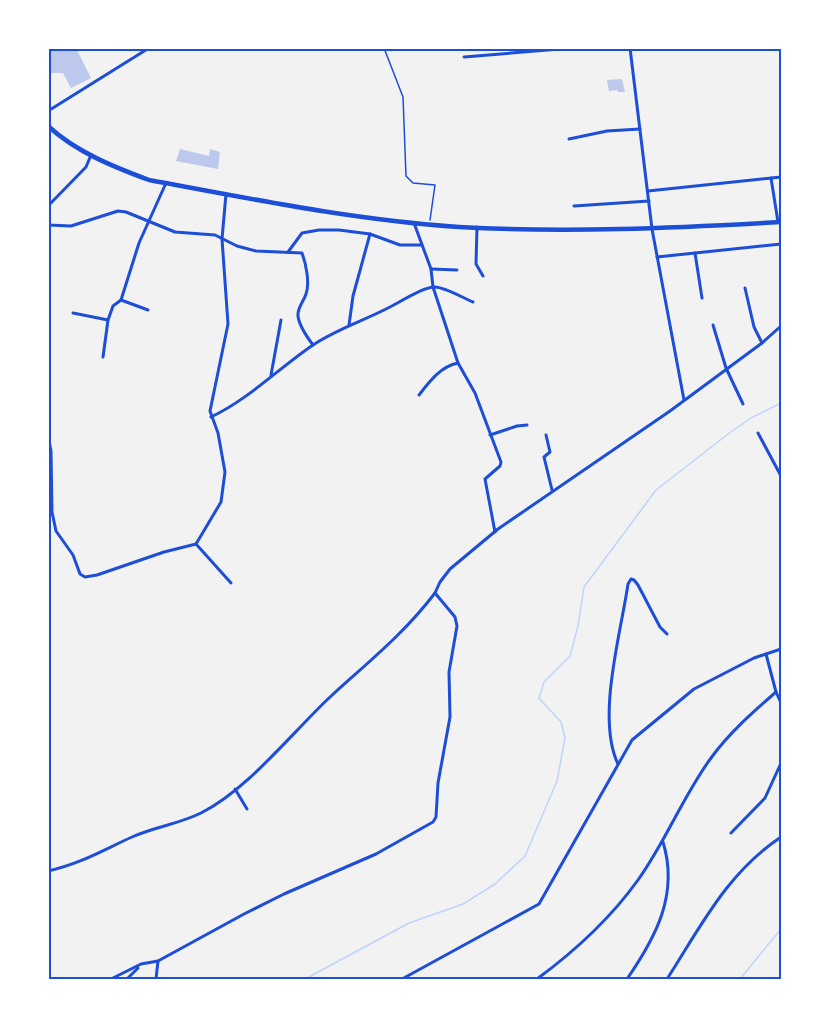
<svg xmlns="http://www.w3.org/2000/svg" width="829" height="1027" font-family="Ubuntu,sans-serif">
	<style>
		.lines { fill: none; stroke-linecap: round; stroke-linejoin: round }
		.stream { stroke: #bfd3fe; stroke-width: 1.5 }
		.building { fill: #bdc9ec }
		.path { stroke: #1d4ed8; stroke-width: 1.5 }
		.minor { stroke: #1d4ed8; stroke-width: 3 }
		.trunk { stroke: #1d4ed8; stroke-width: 4.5 }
		.neatline { fill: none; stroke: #1d4ed8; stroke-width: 2 }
	</style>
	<rect width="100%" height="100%" fill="#f2f2f2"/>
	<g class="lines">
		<g class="stream">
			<path d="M 305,979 L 409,923 L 463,904 L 495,884 L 525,856 L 557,781 L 565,738 L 561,722 L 539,698 L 544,682 L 570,656 L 578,626 L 584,587 L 656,490 L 728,434 L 751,418 L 781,403"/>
			<path d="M 740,979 L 781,929"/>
		</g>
	</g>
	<g class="building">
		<path d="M 48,48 L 76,48 L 91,78 L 71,88 L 63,73 L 48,73 Z"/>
		<path d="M 622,79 L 625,92 L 618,92 L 617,90 L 609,91 L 607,80 Z"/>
		<path d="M 180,149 L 209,156 L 210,149 L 220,152 L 218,169 L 176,161 Z"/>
	</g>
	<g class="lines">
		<path class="path" d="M 384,48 L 403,97 L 406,176 L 413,183 L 435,185 L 430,220"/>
		<g class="minor">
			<path d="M 630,48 L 652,229 L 684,400"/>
			<path d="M 464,57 L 572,48"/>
			<path d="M 48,111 L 149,48"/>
			<path d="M 569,139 L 607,131 L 640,129"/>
			<path d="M 771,178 L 778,222"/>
			<path d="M 648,191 L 781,177"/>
			<path d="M 48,206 L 86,167 L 91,155"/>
			<path d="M 574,206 L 649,201"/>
			<path d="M 414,223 L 431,269 L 433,287 L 458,363 L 475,393 L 501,462 L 500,466 L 485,479 L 495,532"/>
			<path d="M 48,225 L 71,226 L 118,211 L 126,212 L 175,232 L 215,235 L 237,246 L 256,251 L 302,253 C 306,264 310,283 306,294 C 304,301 297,308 298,316 C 299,326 307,337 313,345"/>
			<path d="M 477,227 L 476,264 L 483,276"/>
			<path d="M 288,252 L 302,233 L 319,230 L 339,230 L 370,234 L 400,245 L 421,245"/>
			<path d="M 695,253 L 702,298"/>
			<path d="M 657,257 L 781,244"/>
			<path d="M 431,269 L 457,270"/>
			<path d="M 745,288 L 754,327 L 762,343"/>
			<path d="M 121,300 L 148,310"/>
			<path d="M 73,313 L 108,320"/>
			<path d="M 349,325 L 353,296 L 370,234"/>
			<path d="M 713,325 L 726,368 L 743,404"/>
			<path d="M 103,357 L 108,320 L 113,306 L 121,300 L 139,243 L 166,183"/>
			<path d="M 271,375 L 281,320"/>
			<path d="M 419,395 C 429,382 441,366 458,363"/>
			<path d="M 211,417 C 249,399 279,368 313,345 C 337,329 363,321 388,308 C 399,303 422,287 434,287 C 443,286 463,298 473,302"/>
			<path d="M 758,433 L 781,476"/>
			<path d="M 490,435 L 517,426 L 527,425"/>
			<path d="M 546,435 L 550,452 L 544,457 L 552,490"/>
			<path d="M 48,436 L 51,451 L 52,512 L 56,531 L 73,555 L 80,574 L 85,577 L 97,575 L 164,552 L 196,544 L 221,502 L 225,472 L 218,433 L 210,411 L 228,324 L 222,239 L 226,194"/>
			<path d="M 196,544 L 231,583"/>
			<path d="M 766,654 L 776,692 L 781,703"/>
			<path d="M 618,764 C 596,718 621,633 628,584 L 631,579 L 634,580 L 638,585 L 660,627 L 667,634"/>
			<path d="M 235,789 L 247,809"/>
			<path d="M 731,833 L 765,798 L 781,763"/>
			<path d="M 48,871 C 80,864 103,850 132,837 C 154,827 179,824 201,813 C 247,790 291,734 329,698 C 368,662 402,636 435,593"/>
			<path d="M 111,979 L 141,964 L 158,961 L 244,914 L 284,894 L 376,854 L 433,822 L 436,817 L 438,783 L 450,717 L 449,672 L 457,626 L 455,617 L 435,593 L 440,582 L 450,569 L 498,529 L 670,411 L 762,343 L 781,326"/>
			<path d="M 127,979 L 138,968"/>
			<path d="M 156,979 L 158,961"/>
			<path d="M 402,979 L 539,904 L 632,740 L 694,689 L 754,658 L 781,649"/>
			<path d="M 537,979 C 575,951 610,919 638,880 C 666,841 683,796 711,758 C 729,733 753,712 776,692"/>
			<path d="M 627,979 C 656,937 679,894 663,842"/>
			<path d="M 667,979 C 701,926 727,873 781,837"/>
		</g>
		<path class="trunk" d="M 48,126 C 76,152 114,167 149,180 C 252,199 354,220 459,227 C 566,233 674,228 781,222"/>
	</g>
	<rect width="829" height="1027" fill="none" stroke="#ffffff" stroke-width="99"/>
	<rect x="50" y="50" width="730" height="928" class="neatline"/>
</svg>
